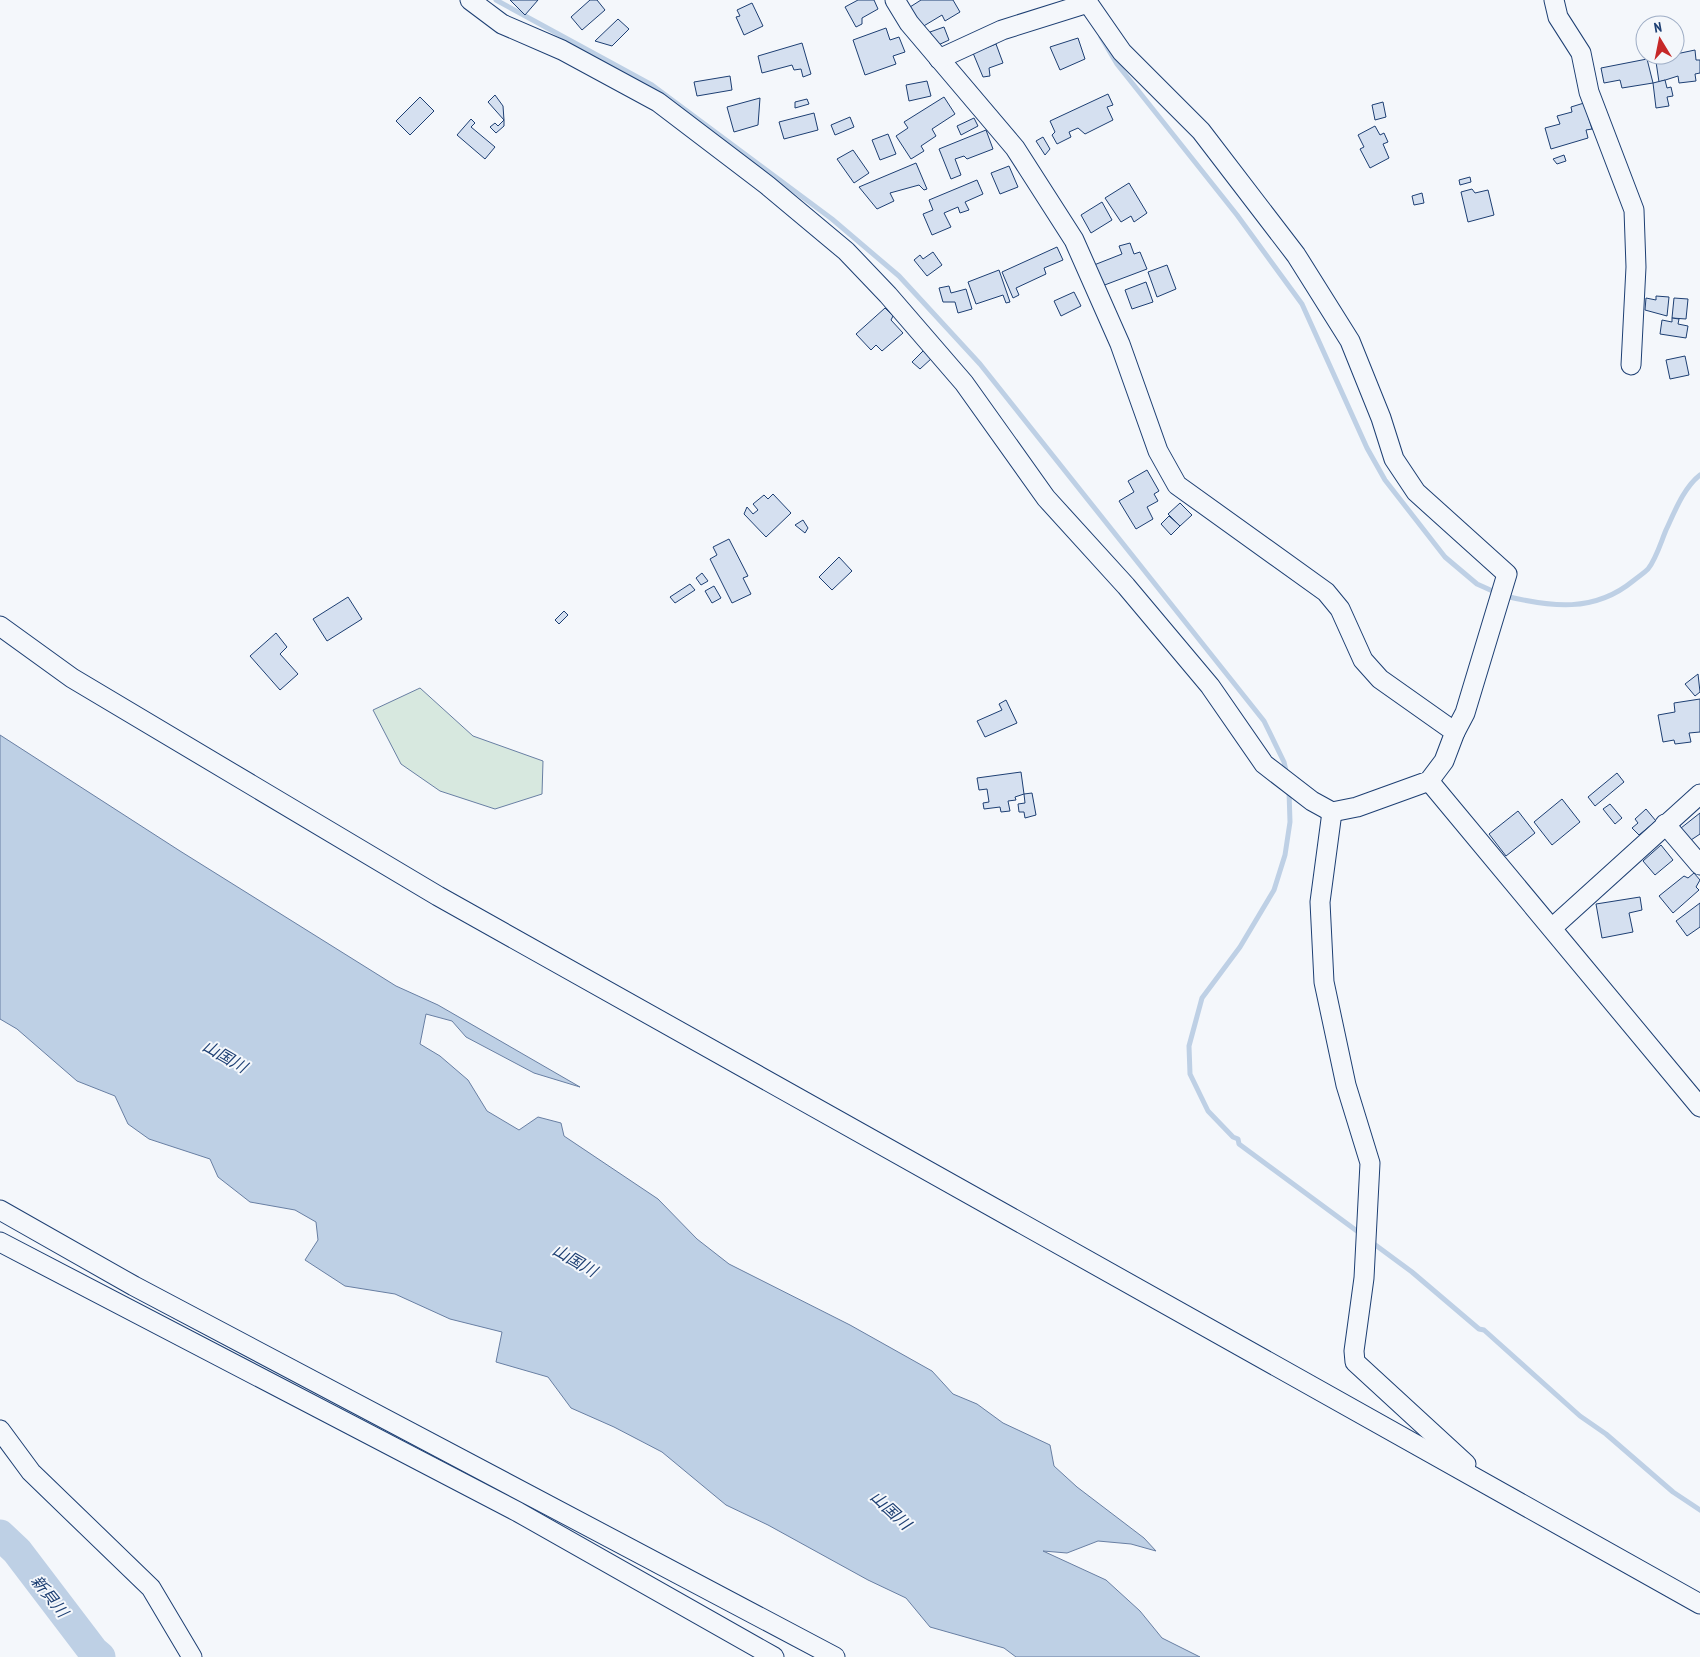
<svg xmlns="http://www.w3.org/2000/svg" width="1700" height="1657" font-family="'PT Sans Narrow','Noto Sans JP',sans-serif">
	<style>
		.green { fill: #d7e8df; stroke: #687fa3 }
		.water { fill: #bed0e5; stroke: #687fa3 }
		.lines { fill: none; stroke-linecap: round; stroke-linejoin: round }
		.stream { stroke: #bed0e5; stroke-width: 5 }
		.river { stroke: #bed0e5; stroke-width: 31 }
		.building { fill: #d5e0f0; stroke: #1d3f73 }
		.minor-casing { stroke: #1d3f73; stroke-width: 21 }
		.minor { stroke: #f4f7fb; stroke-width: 19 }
		.labels { text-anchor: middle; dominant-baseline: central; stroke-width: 4; stroke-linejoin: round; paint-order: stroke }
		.water-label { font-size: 16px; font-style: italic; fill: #1d3f73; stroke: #f4f7fb }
	</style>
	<rect width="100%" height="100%" fill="#f4f7fb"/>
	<path class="green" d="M 420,688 L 473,736 L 543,761 L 542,794 L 495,809 L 440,791 L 401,764 L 373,710 Z"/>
	<path class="water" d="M 0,735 L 180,851 L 396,986 L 438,1005 L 580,1087 L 534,1073 L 466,1037 L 452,1021 L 426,1014 L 420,1044 L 440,1056 L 468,1080 L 487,1111 L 519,1130 L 538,1117 L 561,1123 L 564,1136 L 658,1199 L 697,1239 L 729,1264 L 850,1325 L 932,1371 L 953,1394 L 977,1404 L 1003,1423 L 1050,1445 L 1054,1466 L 1077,1487 L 1144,1538 L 1156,1551 L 1131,1544 L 1098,1541 L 1067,1553 L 1043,1551 L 1106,1580 L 1140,1611 L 1162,1638 L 1200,1657 L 1016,1657 L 1004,1648 L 930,1627 L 906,1598 L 868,1580 L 768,1525 L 726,1505 L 662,1452 L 614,1427 L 571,1408 L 548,1377 L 496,1362 L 502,1332 L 450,1319 L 395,1294 L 345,1286 L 305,1260 L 318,1240 L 316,1222 L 295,1210 L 250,1202 L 218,1177 L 210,1159 L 149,1139 L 128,1124 L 115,1096 L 77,1081 L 17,1029 L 0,1019 Z"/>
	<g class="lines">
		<g class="stream">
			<path d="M 496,0 L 652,85 L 832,219 L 899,276 L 980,364 L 1264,721 L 1284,762 L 1287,775"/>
			<path d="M 1101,37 L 1117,64 L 1237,215 L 1302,304 L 1367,448 L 1385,480 L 1445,557 L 1477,584 L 1497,593"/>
			<path d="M 1505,596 C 1551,607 1594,613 1633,581 C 1638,577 1644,573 1648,569 C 1656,559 1661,542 1666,530 C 1674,513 1684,487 1700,475"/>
			<path d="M 1289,791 L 1290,822 L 1285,855 L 1274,890 L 1240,947 L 1202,998 L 1189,1046 L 1190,1074 L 1208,1111 L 1233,1137 L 1238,1139 L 1239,1144 L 1361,1234"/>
			<path d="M 1370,1241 L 1412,1272 L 1479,1329 L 1484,1330 L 1580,1416 L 1606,1434 L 1673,1492 L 1700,1510"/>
		</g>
		<path class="river" d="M 0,1535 L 17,1551 L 93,1651 L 100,1657"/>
	</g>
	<g class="building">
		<path d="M 510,0 L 538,0 L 525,15 Z"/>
		<path d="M 590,0 L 597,0 L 605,10 L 582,30 L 571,17 Z"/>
		<path d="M 858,0 L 874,0 L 878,9 L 862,18 L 862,24 L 856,27 L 845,7 Z"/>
		<path d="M 921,0 L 953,0 L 960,12 L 945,21 L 942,15 L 922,27 L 910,7 Z"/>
		<path d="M 752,3 L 763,26 L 744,35 L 736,17 L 740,16 L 737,10 Z"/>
		<path d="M 618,19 L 629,29 L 612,46 L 595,41 Z"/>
		<path d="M 944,27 L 949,40 L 936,46 L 930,32 Z"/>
		<path d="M 886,28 L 890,40 L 899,37 L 905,52 L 893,56 L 896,64 L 865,75 L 853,40 Z"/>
		<path d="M 1078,38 L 1085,59 L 1060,70 L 1050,47 Z"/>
		<path d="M 802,43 L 811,74 L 803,77 L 801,69 L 794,70 L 792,65 L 762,73 L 758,56 Z"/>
		<path d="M 996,44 L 1003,63 L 989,68 L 990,76 L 983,77 L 973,53 Z"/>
		<path d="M 1675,48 L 1676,54 L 1695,50 L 1696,60 L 1700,60 L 1700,73 L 1695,74 L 1696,81 L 1679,83 L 1678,76 L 1659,82 L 1655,55 L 1675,55 Z"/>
		<path d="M 1647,59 L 1653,83 L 1622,88 L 1620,80 L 1604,83 L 1601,68 Z"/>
		<path d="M 730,76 L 732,90 L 697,96 L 694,82 Z"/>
		<path d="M 1665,80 L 1667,88 L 1671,87 L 1673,96 L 1667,97 L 1669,106 L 1656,108 L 1653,83 Z"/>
		<path d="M 927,81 L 931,96 L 909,101 L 906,85 Z"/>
		<path d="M 1108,94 L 1113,105 L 1107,107 L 1113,120 L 1085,134 L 1078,128 L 1069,132 L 1071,137 L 1057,144 L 1052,135 L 1055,132 L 1050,121 Z"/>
		<path d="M 495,95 L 503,106 L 504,120 L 488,102 Z"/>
		<path d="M 420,97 L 434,111 L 410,135 L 396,121 Z"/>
		<path d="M 944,97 L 955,114 L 932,129 L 936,136 L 921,146 L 924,151 L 911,159 L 896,136 L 908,128 L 904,122 Z"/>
		<path d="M 760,98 L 758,125 L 734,132 L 727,107 Z"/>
		<path d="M 807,99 L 809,104 L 795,108 L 795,102 Z"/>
		<path d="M 1383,102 L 1386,117 L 1375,120 L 1372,105 Z"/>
		<path d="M 1584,103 L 1592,129 L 1586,130 L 1588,138 L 1551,149 L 1545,128 L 1560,124 L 1557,116 L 1572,112 L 1571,107 Z"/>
		<path d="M 814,113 L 818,130 L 784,139 L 779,122 Z"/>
		<path d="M 850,117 L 854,127 L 835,135 L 831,125 Z"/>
		<path d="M 974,118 L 978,126 L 961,135 L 957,126 Z"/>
		<path d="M 471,119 L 475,123 L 471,127 L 495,147 L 485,159 L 457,135 Z"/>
		<path d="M 504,120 L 504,126 L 496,133 L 490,127 L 495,123 L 498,126 Z"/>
		<path d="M 1375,126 L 1380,135 L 1384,133 L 1388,142 L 1383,144 L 1389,158 L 1370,168 L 1360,149 L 1364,147 L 1358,135 Z"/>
		<path d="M 986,130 L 993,149 L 967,159 L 964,156 L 955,159 L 961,175 L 951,179 L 939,149 Z"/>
		<path d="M 888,134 L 896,154 L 880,160 L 872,140 Z"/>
		<path d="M 1043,137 L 1050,149 L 1045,155 L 1036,141 Z"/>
		<path d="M 853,150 L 869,173 L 854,183 L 837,159 Z"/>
		<path d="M 1564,155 L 1566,161 L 1557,164 L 1553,159 Z"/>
		<path d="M 916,163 L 927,189 L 924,190 L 919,185 L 890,193 L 894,201 L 877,209 L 859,187 Z"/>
		<path d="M 1009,166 L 1018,187 L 1000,194 L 991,173 Z"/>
		<path d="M 1470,177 L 1471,182 L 1460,185 L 1459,180 Z"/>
		<path d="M 977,180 L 983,194 L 965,202 L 969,210 L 960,213 L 958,207 L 944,213 L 951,227 L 932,235 L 923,214 L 933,210 L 929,200 Z"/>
		<path d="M 1129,183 L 1147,213 L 1134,222 L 1131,216 L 1121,222 L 1105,198 Z"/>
		<path d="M 1472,189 L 1475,193 L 1488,190 L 1494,215 L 1468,222 L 1461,192 Z"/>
		<path d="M 1422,193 L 1424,203 L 1414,205 L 1412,196 Z"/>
		<path d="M 1102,202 L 1112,220 L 1091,233 L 1081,215 Z"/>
		<path d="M 1130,243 L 1134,254 L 1140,252 L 1147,269 L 1102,286 L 1094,265 L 1122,254 L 1119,246 Z"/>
		<path d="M 1057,247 L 1063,260 L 1044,268 L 1046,274 L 1016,288 L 1019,295 L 1013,298 L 1002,272 Z"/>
		<path d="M 933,252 L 942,265 L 927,276 L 914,260 L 920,255 L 923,259 Z"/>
		<path d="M 1167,265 L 1176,289 L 1157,297 L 1148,272 Z"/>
		<path d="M 999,270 L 1010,302 L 1006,303 L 1003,295 L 976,304 L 968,282 Z"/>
		<path d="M 1146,282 L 1153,302 L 1132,309 L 1125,290 Z"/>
		<path d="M 949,286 L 951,293 L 966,289 L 972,309 L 958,313 L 955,302 L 943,302 L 939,288 Z"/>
		<path d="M 1074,292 L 1081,306 L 1061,316 L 1054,301 Z"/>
		<path d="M 1656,296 L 1669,297 L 1667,316 L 1645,310 L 1646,298 L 1656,300 Z"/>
		<path d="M 1674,298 L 1688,299 L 1686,319 L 1672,318 Z"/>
		<path d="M 885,308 L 893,316 L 891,320 L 903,333 L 882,351 L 876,345 L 871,350 L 856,334 Z"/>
		<path d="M 1672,318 L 1679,319 L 1678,324 L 1688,326 L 1686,338 L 1660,334 L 1662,320 L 1672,322 Z"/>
		<path d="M 924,350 L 932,358 L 920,369 L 912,362 Z"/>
		<path d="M 1685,356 L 1689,375 L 1670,379 L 1666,360 Z"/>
		<path d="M 1147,470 L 1159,491 L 1154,494 L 1158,501 L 1147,507 L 1153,519 L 1136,529 L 1119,501 L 1134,492 L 1128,481 Z"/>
		<path d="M 773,494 L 791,513 L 766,537 L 744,514 L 747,507 L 753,514 L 758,510 L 753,504 L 764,495 L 768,499 Z"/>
		<path d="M 1180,503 L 1192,515 L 1180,526 L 1168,514 Z"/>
		<path d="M 1169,516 L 1180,526 L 1171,535 L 1161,524 Z"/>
		<path d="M 803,520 L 808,528 L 805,533 L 795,525 Z"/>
		<path d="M 729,539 L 748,576 L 743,578 L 751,594 L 732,603 L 710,559 L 717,555 L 713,547 Z"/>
		<path d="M 839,557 L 852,571 L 832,590 L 819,577 Z"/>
		<path d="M 702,573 L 708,581 L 701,585 L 696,578 Z"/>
		<path d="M 690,584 L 695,590 L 675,603 L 670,597 Z"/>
		<path d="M 714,586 L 721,598 L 712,603 L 705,591 Z"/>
		<path d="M 348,597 L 362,619 L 327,641 L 313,619 Z"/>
		<path d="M 564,611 L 568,615 L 559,624 L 555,620 Z"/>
		<path d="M 276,633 L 287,647 L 280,654 L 298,674 L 280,690 L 250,656 Z"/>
		<path d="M 1698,674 L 1700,692 L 1695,696 L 1685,684 Z"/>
		<path d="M 1700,699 L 1700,732 L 1689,733 L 1691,742 L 1675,744 L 1674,740 L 1663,742 L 1658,715 L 1675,712 L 1674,703 Z"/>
		<path d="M 1006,700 L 1017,723 L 985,737 L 977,721 L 1002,710 L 999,704 Z"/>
		<path d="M 1021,772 L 1024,794 L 1015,797 L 1016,800 L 1008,801 L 1010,811 L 1001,812 L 1000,807 L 984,809 L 983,803 L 989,802 L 987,789 L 979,790 L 977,778 Z"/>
		<path d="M 1617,773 L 1624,782 L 1595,806 L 1588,797 Z"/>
		<path d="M 1032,793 L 1036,815 L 1025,818 L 1024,812 L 1019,812 L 1018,804 L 1025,803 L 1024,794 Z"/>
		<path d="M 1562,799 L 1580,822 L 1552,845 L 1534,822 Z"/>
		<path d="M 1610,804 L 1622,818 L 1615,824 L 1603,809 Z"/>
		<path d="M 1646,809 L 1656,821 L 1639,835 L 1632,828 L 1638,823 L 1635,819 Z"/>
		<path d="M 1518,811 L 1535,833 L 1506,856 L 1489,834 Z"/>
		<path d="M 1700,813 L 1700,834 L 1691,840 L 1681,828 Z"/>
		<path d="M 1661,845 L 1673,860 L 1655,875 L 1643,861 Z"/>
		<path d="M 1694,873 L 1700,880 L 1696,887 L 1699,890 L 1673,913 L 1659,896 L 1684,876 L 1688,878 Z"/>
		<path d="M 1640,897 L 1642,910 L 1629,913 L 1633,932 L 1602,938 L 1596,904 Z"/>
		<path d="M 1700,903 L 1700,927 L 1687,936 L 1676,921 Z"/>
	</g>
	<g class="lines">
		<defs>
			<g id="minor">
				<path d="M 470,0 L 502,24 L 562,50 L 658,102 L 767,185 L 846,251 L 888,295 L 964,383 L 1046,498 L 1126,586 L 1210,686 L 1264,764 L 1312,801 L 1332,812 L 1357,807 L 1429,781 L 1444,761 L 1455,732 L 1380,679 L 1363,660 L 1340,609 L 1326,592 L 1177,485 L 1158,451 L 1120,344 L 1074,240 L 1015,148 L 909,23 L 895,0"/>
				<path d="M 1554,0 L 1558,17 L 1581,53 L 1589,92 L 1634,210 L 1636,267 L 1631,365"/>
				<path d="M 939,59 L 1002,30 L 1088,3 L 1122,52 L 1201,131 L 1296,255 L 1350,341 L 1381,418 L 1394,459 L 1416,492 L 1507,574 L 1465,713 L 1455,732"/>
				<path d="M 0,626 L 72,678 L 438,896 L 1700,1604"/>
				<path d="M 1429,781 L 1700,1107"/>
				<path d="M 1332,812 L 1320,902 L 1324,982 L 1346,1085 L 1370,1163 L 1364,1278 L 1354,1351 L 1355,1362 L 1466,1464"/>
				<path d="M 1665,824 L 1700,865"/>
				<path d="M 1552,928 L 1700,794"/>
				<path d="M 0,1210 L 134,1286 L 835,1657"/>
				<path d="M 0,1242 L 518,1512 L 774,1657"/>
				<path d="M 0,1430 L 31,1472 L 151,1588 L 192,1657"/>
			</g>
		</defs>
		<use href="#minor" class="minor-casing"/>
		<use href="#minor" class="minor"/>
	</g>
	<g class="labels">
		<g class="water-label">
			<text transform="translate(225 1056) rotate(30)">山国川</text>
			<text transform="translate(575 1260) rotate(30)">山国川</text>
			<text transform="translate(891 1510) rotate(43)">山国川</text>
			<text transform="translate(50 1596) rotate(51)">新貝川</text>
		</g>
	</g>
	<g transform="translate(1660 40) rotate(350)"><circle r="24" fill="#f4f7fb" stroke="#9eadc5"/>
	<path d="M0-4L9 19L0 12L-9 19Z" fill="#c62828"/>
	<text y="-8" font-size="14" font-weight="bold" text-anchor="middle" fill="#1d3f73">N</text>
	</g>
</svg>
